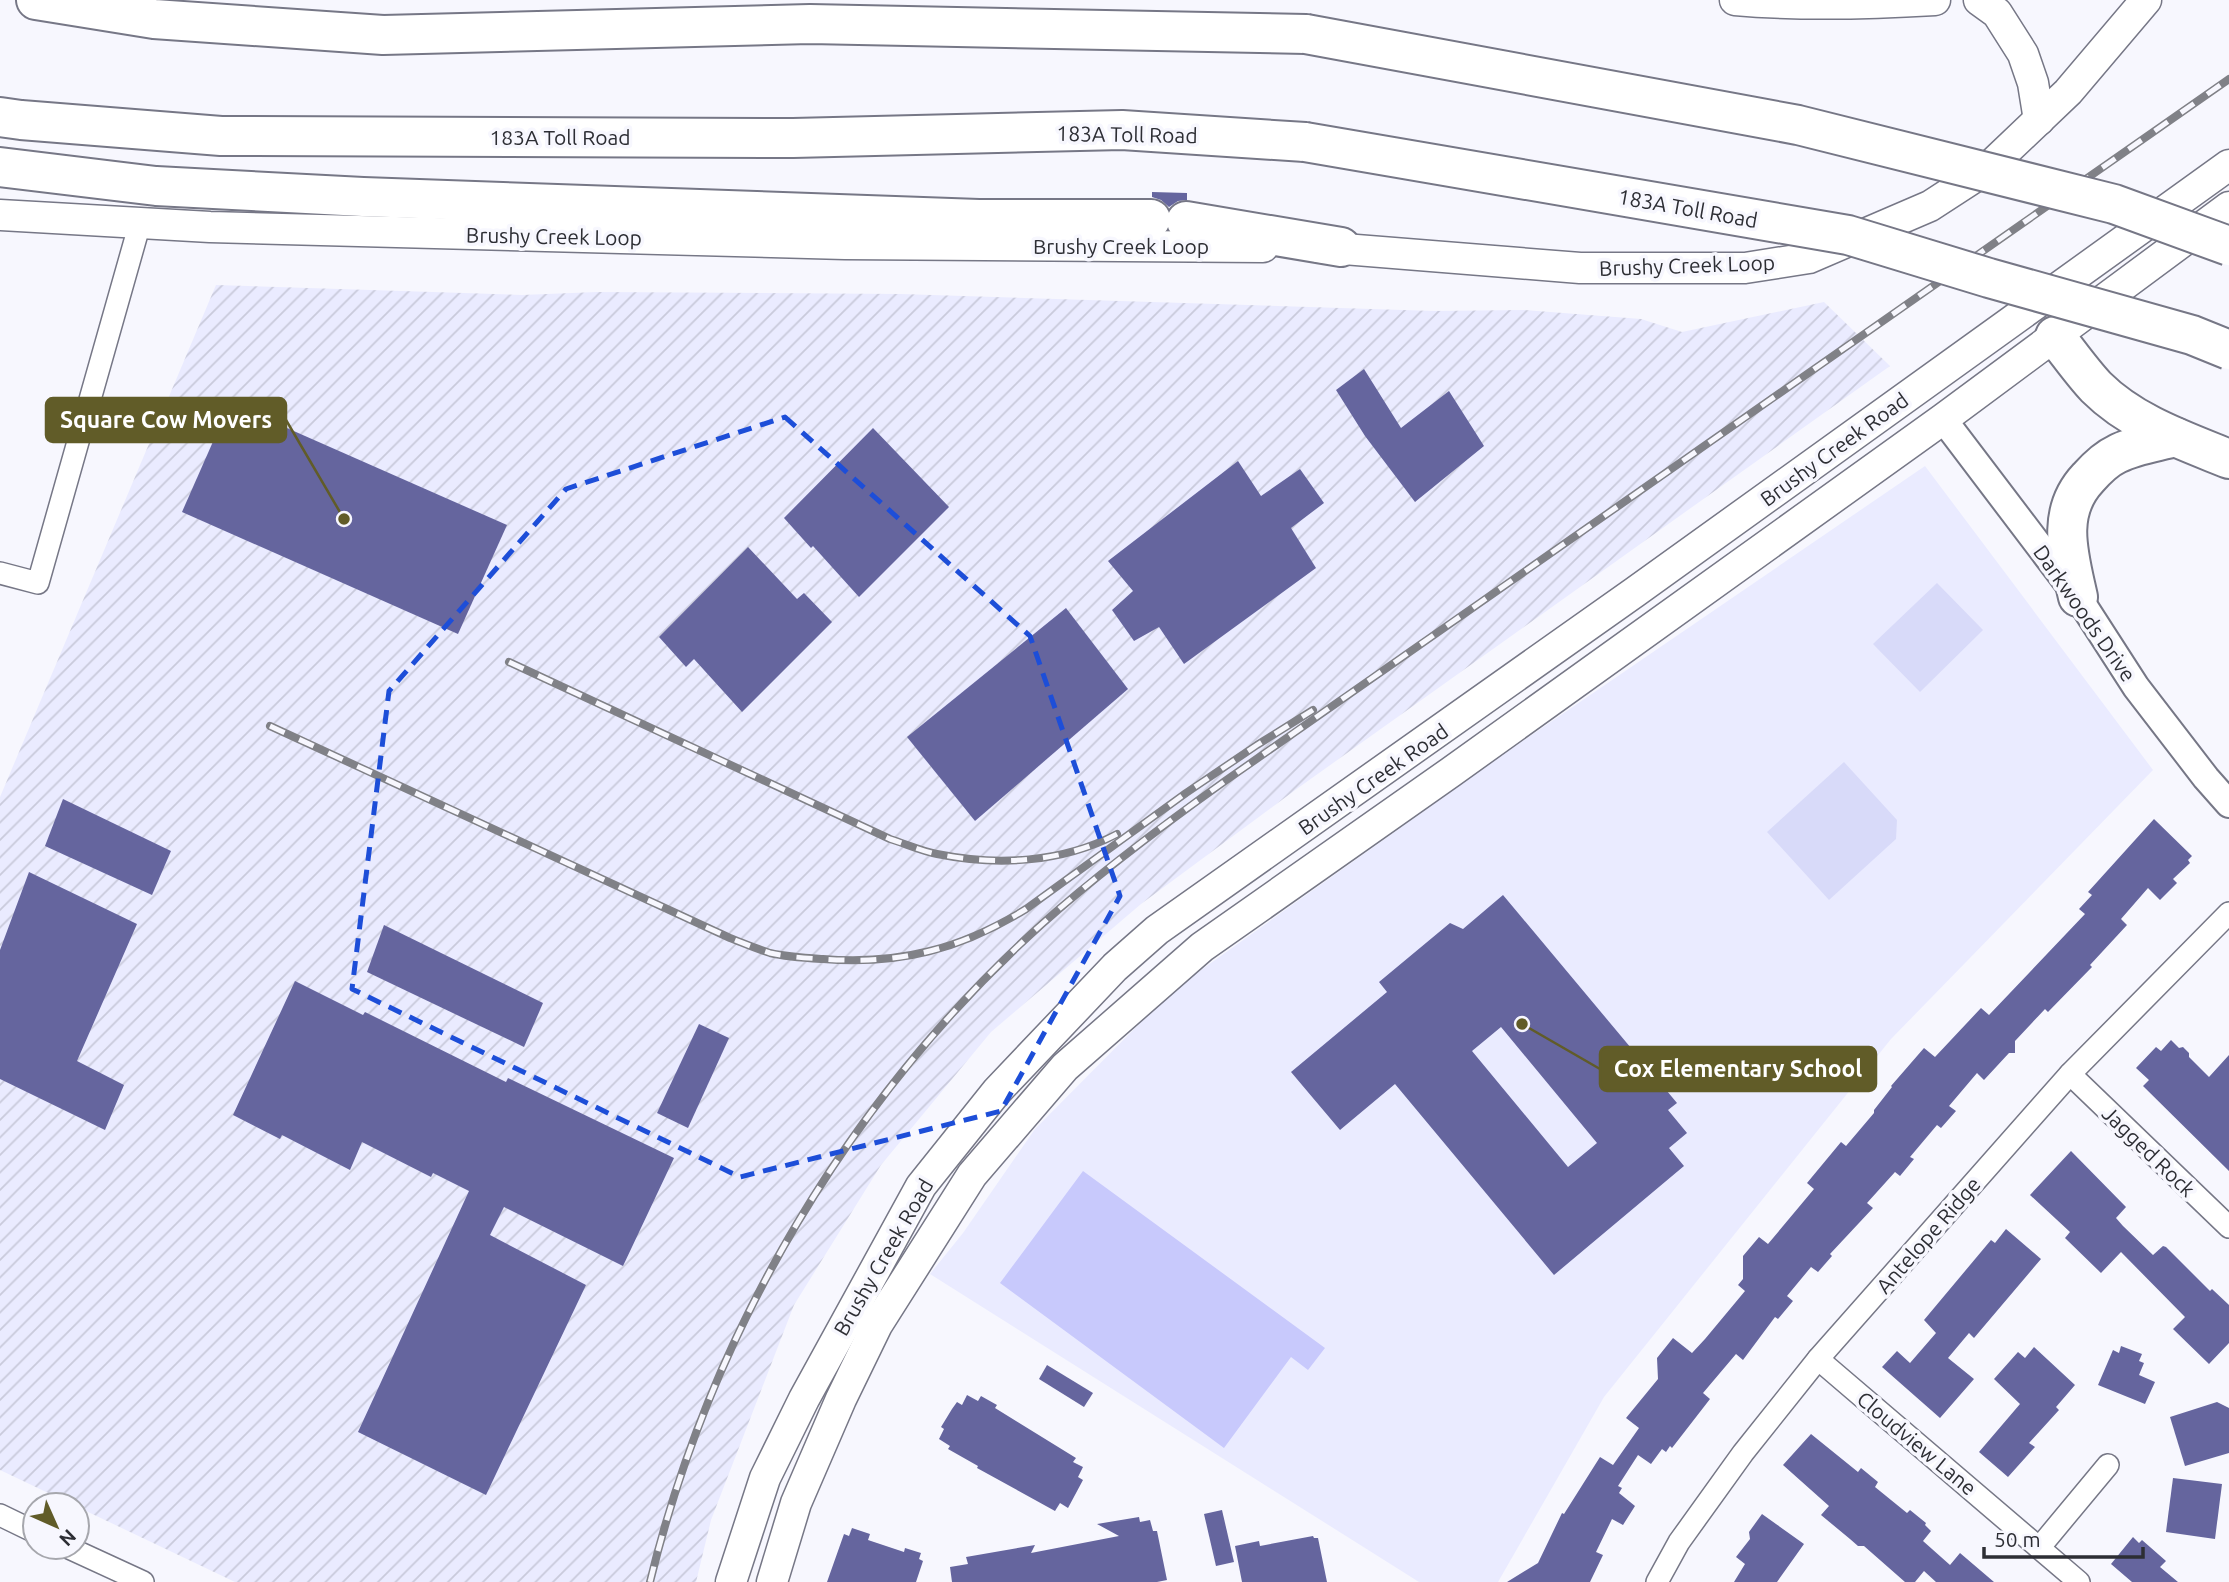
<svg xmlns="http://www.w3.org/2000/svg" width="2229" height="1582" font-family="Ubuntu,sans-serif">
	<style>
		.built { fill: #eaebff }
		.industrial { fill: url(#industrial-furrows) }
		.park { fill: #d8daf9 }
		.water { fill: #c8c9fc }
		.building { fill: #65659e; fill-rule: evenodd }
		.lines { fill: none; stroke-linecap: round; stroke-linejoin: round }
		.minor-casing { stroke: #767786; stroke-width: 24 }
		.tertiary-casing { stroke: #767786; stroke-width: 30 }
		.secondary-casing { stroke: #767786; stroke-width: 33 }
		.motorway-casing { stroke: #767786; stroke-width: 42 }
		.minor { stroke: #fff; stroke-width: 21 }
		.tertiary { stroke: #fff; stroke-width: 26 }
		.secondary { stroke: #fff; stroke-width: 30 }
		.motorway { stroke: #fff; stroke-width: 38 }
		.rail-casing { stroke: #808187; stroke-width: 8 }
		.rail { stroke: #f7f7fe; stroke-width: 5; stroke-dasharray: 16; stroke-linecap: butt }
		.motorway-bridge-casing { stroke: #767786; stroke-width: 42; stroke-linecap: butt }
		.motorway-bridge { stroke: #fff; stroke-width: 38 }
		.marked { fill: none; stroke: #1d4ed8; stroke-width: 5; stroke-dasharray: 14 9; stroke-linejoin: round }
		.labels { text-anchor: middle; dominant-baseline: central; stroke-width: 7; stroke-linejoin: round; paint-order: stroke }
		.street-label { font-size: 21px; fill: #2d2e34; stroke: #f7f7fe }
		.leader { fill: none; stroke: #615c28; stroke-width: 2.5 }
		.callout-dot { fill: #615c28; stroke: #f7f7fe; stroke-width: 2.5 }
		.callout { fill: #615c28; stroke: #615c28; stroke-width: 2.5 }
		.callout-label { font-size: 23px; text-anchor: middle; font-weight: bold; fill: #fff }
	</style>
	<defs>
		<pattern id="industrial-furrows" width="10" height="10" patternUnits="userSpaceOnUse" patternTransform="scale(1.75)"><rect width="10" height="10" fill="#eaebff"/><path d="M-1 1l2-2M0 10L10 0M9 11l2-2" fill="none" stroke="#c9cadb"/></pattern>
	</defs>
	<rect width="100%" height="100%" fill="#f7f7fe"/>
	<path class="built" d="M 1925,466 L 2153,770 L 1891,1039 L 1604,1397 L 1498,1582 L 1419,1582 L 930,1274 L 963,1233 L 1035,1129 L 1153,1010 L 1180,985 L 1514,747 Z"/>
	<path class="industrial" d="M 216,285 L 522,295 L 597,292 L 901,294 L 1434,311 L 1524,310 L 1641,319 L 1682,332 L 1824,302 L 1890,366 L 1298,788 L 1141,904 L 991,1032 L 881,1165 L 794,1305 L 711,1520 L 696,1582 L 235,1582 L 0,1470 L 0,797 Z"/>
	<g class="park">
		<path d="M 1937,583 L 1983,630 L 1920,692 L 1873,644 Z"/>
		<path d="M 1844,762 L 1897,820 L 1896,839 L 1829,900 L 1767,832 Z"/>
	</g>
	<path class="water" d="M 1083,1171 L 1325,1348 L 1308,1370 L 1291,1357 L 1224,1448 L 1000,1283 Z"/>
	<g class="building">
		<path d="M 1152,192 L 1187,193 L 1187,200 L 1178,201 L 1169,207 L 1161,200 L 1152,197 Z"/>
		<path d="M 1364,369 L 1401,428 L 1449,391 L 1484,446 L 1415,502 L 1365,436 L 1336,390 Z"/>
		<path d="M 230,403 L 507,525 L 458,634 L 182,512 Z"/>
		<path d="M 873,428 L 949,507 L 859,597 L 813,546 L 811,548 L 784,518 Z"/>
		<path d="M 1238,461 L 1261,496 L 1300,469 L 1324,503 L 1291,528 L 1316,568 L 1184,664 L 1159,627 L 1134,641 L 1112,610 L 1133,591 L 1108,561 Z"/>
		<path d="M 748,547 L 797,599 L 804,593 L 832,622 L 742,712 L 694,659 L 686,667 L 659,637 Z"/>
		<path d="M 1066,608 L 1128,689 L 975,821 L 907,737 Z"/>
		<path d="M 63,799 L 171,851 L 152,895 L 45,846 Z"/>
		<path d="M 2154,819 L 2192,856 L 2188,860 L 2190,863 L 2173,879 L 2177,883 L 2160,900 L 2148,888 L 2121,919 L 2127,925 L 2090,965 L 2092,967 L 2048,1012 L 2045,1009 L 2015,1041 L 2015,1053 L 2009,1053 L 1984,1080 L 1977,1073 L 1949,1106 L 1956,1111 L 1941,1128 L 1937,1125 L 1910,1157 L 1914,1159 L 1900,1176 L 1895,1172 L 1867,1203 L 1873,1208 L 1830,1254 L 1832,1256 L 1818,1272 L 1811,1267 L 1787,1296 L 1793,1301 L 1778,1319 L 1775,1317 L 1743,1360 L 1736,1354 L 1703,1393 L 1710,1399 L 1672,1448 L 1670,1446 L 1666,1452 L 1662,1449 L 1651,1464 L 1638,1455 L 1618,1486 L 1622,1488 L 1619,1493 L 1635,1506 L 1623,1525 L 1612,1519 L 1596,1552 L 1603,1555 L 1590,1582 L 1507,1582 L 1538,1563 L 1562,1513 L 1564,1514 L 1600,1457 L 1613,1465 L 1639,1428 L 1626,1418 L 1658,1379 L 1657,1358 L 1673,1338 L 1692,1353 L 1705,1339 L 1745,1291 L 1738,1285 L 1743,1279 L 1743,1256 L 1759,1237 L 1768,1244 L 1814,1189 L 1807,1183 L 1841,1142 L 1846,1146 L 1874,1113 L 1874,1110 L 1892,1087 L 1891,1086 L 1924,1048 L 1935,1057 L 1981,1008 L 1989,1015 L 2085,914 L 2079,909 L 2092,895 L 2088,892 Z"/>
		<path d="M 29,872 L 137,924 L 77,1061 L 124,1085 L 105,1130 L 0,1079 L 0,950 Z"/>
		<path d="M 1503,895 L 1677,1103 L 1668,1110 L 1687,1133 L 1669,1148 L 1684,1166 L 1554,1275 L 1395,1084 L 1340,1130 L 1291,1072 L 1387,992 L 1379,982 L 1450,923 L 1463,929 ZM 1501,1027 L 1597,1143 L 1568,1167 L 1472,1051 Z"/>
		<path d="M 384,925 L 543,1003 L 524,1047 L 367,972 Z"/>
		<path d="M 295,981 L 363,1015 L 365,1012 L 506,1082 L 508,1078 L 674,1158 L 623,1266 L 504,1207 L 490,1235 L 586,1285 L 486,1495 L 358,1432 L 469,1191 L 433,1173 L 431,1177 L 362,1142 L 350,1170 L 282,1135 L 280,1139 L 233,1115 Z"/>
		<path d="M 699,1024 L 729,1038 L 688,1128 L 657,1113 Z"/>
		<path d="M 2171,1040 L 2179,1048 L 2183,1047 L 2189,1053 L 2189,1057 L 2209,1077 L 2229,1055 L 2229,1171 L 2143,1086 L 2149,1080 L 2136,1068 L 2156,1047 L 2161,1051 Z"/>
		<path d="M 2071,1151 L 2126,1207 L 2116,1218 L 2123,1226 L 2153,1255 L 2163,1246 L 2166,1247 L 2210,1291 L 2212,1289 L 2229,1305 L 2229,1343 L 2209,1364 L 2173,1329 L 2185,1317 L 2121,1252 L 2101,1273 L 2065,1238 L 2070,1232 L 2030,1195 Z"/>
		<path d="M 2006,1229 L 2041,1259 L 1974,1338 L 1969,1333 L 1948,1358 L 1974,1379 L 1940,1418 L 1882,1367 L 1897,1351 L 1910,1363 L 1936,1333 L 1924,1320 L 1991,1240 L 1995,1243 Z"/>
		<path d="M 2121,1346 L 2142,1354 L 2139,1361 L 2144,1363 L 2139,1375 L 2155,1382 L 2145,1404 L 2098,1385 L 2113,1350 L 2119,1353 Z"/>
		<path d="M 2034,1347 L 2075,1385 L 2056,1407 L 2059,1410 L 2029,1443 L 2035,1447 L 2008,1477 L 1979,1452 L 2020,1404 L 1994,1379 L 2018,1352 L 2025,1358 Z"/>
		<path d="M 1047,1365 L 1093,1393 L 1084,1407 L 1039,1379 Z"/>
		<path d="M 967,1395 L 978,1401 L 981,1396 L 997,1405 L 995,1408 L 1076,1458 L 1073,1462 L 1083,1467 L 1078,1477 L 1083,1480 L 1068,1508 L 1060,1503 L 1055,1511 L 977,1468 L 978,1466 L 948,1449 L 950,1446 L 939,1439 L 944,1429 L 941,1427 L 952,1409 L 957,1402 L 962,1405 Z"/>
		<path d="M 2217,1402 L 2229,1408 L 2229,1453 L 2185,1466 L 2170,1417 Z"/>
		<path d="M 1811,1434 L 1858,1472 L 1861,1468 L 1878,1482 L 1875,1487 L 1907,1513 L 1910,1510 L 1926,1523 L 1925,1525 L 1931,1531 L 1923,1541 L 1950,1565 L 1960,1553 L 1994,1582 L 1936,1582 L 1924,1571 L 1915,1582 L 1905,1582 L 1864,1546 L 1858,1546 L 1850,1539 L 1821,1515 L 1829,1506 L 1783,1465 Z"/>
		<path d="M 2173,1478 L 2222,1484 L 2215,1539 L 2166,1532 Z"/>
		<path d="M 1222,1510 L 1234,1562 L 1216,1566 L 1204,1514 Z"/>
		<path d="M 1762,1514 L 1804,1544 L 1777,1582 L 1734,1582 L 1745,1564 L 1736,1557 L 1750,1539 L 1749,1532 Z"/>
		<path d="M 1139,1517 L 1140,1522 L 1150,1520 L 1153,1531 L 1157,1531 L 1167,1580 L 1157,1582 L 952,1582 L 950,1567 L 968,1564 L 966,1557 L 1035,1545 L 1031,1553 L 1119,1536 L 1097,1524 Z"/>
		<path d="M 852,1528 L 870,1534 L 868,1540 L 904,1552 L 905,1548 L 921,1553 L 919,1559 L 923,1561 L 916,1582 L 827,1582 L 844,1534 L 849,1536 Z"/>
		<path d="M 1313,1536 L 1314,1538 L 1318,1538 L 1327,1582 L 1242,1582 L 1235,1546 L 1259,1541 L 1260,1546 Z"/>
		<path d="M 2133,1537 L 2139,1543 L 2142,1540 L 2166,1561 L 2160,1567 L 2178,1582 L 2132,1582 L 2111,1564 Z"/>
	</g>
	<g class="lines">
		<defs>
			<g id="minor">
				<path d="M 0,573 L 38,583 L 140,223"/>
				<path d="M 2070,1074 L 2229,1227"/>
				<path d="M 1818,1359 L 2079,1582"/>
				<path d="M 0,1515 L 35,1532"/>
				<path d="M 67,1547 L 143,1582"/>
				<path d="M 2039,1548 L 2108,1465"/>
				<path d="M 1657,1582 L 1679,1542 L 1743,1453 L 1818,1359 L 2070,1074 L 2229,913"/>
			</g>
			<path id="tertiary" d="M 1943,419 L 2078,597 L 2136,687 L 2206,778 L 2229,804"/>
			<g id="secondary">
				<path d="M 1735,0 C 1801,6 1868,4 1935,0"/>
				<path d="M 1979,0 L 1997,13 L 2023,54 L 2033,83 L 2039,120"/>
				<path d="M 0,215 L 210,227 L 845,244 L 1263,247"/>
				<path d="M 1319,247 L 1580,268 L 1745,268 L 1809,258 L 1930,206 L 1987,169 L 2068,92 L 2146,0"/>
				<path d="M 731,1582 L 765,1478 L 804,1399 L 921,1186 L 997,1091 L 1115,967 L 1157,930 L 1635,592 L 2229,165"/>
				<path d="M 772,1582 L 796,1503 L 841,1399 L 877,1325 L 972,1175 L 1065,1067 L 1202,947 L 1451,772 L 1943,419 L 2229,207"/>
			</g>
			<g id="motorway">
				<path d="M 36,0 L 154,19 L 383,35 L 810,24 L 1306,34"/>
				<path d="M 0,117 L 21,120 L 221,136 L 793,138 L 1122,130 L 1305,142"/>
				<path d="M 0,167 L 156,186 L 363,197 L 979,219 L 1151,219"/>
				<path d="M 1186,221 L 1341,247"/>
				<path d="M 2055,336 C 2068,352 2081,371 2096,387 C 2132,423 2182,440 2229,459"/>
				<path d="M 2078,597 C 2069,556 2055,513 2088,478 C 2096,469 2106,459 2117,454 C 2134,445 2157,442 2175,437"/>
			</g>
		</defs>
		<use href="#minor" class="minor-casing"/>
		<use href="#tertiary" class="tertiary-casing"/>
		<use href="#secondary" class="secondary-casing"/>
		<use href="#motorway" class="motorway-casing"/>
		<use href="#minor" class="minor"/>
		<use href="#tertiary" class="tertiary"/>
		<use href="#secondary" class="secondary"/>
		<use href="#motorway" class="motorway"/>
		<defs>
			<g id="rail">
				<path d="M 509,662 L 890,839 C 906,844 921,851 937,854 C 997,866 1062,863 1117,834"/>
				<path d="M 270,726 L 730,938 C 743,943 757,949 770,953 C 787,957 806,958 823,959 C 900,965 961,949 1026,909 L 1186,793 L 1257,745 L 1313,710"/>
				<path d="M 650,1582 C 711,1331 850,1097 1042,924 C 1100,872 1162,826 1225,781 L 2229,79"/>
			</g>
		</defs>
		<use href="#rail" class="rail-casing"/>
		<use href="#rail" class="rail"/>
		<defs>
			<g id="motorway-bridge">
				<path d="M 1306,34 L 1798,125 L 2114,204 L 2229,246"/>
				<path d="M 1305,142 L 1848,235 L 1989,278 L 2192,335 L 2229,350"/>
			</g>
		</defs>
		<use href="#motorway-bridge" class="motorway-bridge-casing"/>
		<use href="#motorway-bridge" class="motorway-bridge"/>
	</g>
	<path class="marked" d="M 785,417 L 1030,636 L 1120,896 L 1001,1111 L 740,1177 L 352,989 L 389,691 L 566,489 Z"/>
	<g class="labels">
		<g class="street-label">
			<text transform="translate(1127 134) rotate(1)">183A Toll Road</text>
			<text x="560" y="137">183A Toll Road</text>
			<text transform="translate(1688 208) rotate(10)">183A Toll Road</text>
			<text transform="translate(554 236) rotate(1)">Brushy Creek Loop</text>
			<text x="1121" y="246">Brushy Creek Loop</text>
			<text transform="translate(1687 265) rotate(-2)">Brushy Creek Loop</text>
			<text transform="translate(1834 449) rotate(-36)">Brushy Creek Road</text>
			<text transform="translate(2085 613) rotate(55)">Darkwoods Drive</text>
			<text transform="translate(1373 779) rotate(-35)">Brushy Creek Road</text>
			<text transform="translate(2149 1151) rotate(44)">Jagged Rock</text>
			<text transform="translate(1928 1235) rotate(-49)">Antelope Ridge</text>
			<text transform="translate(883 1257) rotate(-60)">Brushy Creek Road</text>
			<text transform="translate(1917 1443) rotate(40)">Cloudview Lane</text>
		</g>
	</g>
	<path class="leader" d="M344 519L286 420M1522 1024L1600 1069"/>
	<g class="callout-dot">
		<circle cx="344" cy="519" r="7"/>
		<circle cx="1522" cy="1024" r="7"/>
	</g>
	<g class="callout">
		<rect x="46" y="398" width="240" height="44" rx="7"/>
		<rect x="1600" y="1047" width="276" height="44" rx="7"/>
	</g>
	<g class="callout-label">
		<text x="166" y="428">Square Cow Movers</text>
		<text x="1738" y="1077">Cox Elementary School</text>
	</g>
	<g transform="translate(56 1526) rotate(135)"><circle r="33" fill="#f7f7fe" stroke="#a6a7ad" stroke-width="2"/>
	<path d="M0-5L12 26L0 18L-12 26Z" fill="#615c28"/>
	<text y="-10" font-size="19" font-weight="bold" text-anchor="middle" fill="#2d2e34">N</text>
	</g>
	<path d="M1984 1547v10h159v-10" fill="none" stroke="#2d2e34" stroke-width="3.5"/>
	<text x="1994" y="1547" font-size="21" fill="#2d2e34" stroke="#f7f7fe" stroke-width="5" paint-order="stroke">50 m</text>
</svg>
